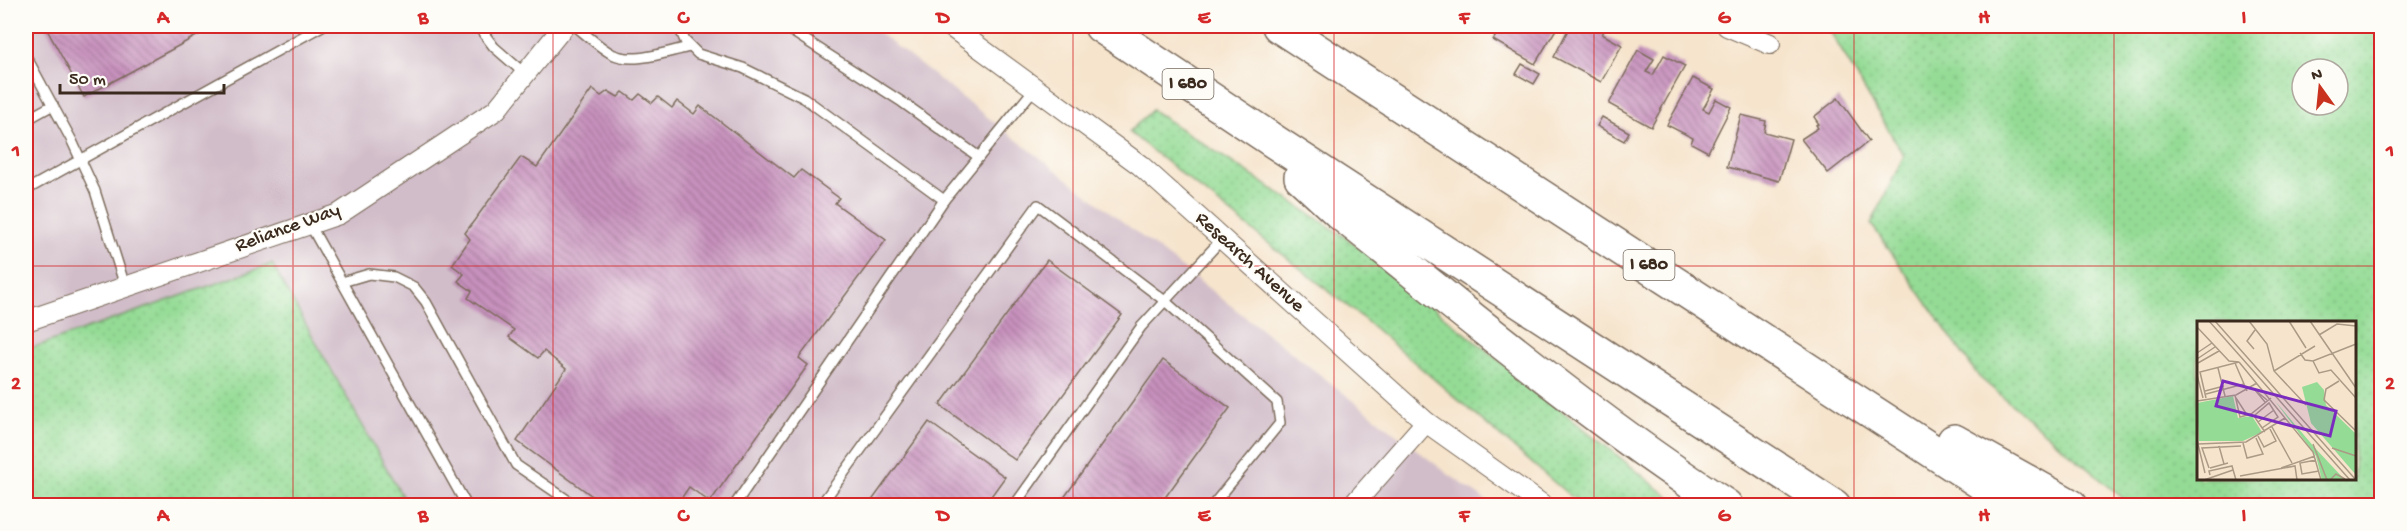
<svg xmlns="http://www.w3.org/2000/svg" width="2407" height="531" font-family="'Gochi Hand',sans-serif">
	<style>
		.industrial { fill: #d1bdc9 }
		.grass { fill: url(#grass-dots); stroke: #68825a; stroke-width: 1.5; fill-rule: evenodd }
		.building { fill: url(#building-back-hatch) }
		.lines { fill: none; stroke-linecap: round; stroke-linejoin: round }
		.service-casing { stroke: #7c6b5b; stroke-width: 12 }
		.minor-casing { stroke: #7c6b5b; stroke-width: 22 }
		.motorway-casing { stroke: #7c6b5b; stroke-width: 36 }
		.service { stroke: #fff; stroke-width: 9 }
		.minor { stroke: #fff; stroke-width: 20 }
		.motorway { stroke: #fff; stroke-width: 33 }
		.grid { fill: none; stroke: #d62828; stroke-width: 1.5; stroke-opacity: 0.55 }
		.labels { text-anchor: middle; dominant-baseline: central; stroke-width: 4.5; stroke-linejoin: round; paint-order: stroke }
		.shield { fill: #fdfcf7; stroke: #75695f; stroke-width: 1.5 }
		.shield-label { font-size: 18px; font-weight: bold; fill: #3b2a1e }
		.street-label { font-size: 20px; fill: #3b2a1e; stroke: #fdfcf7 }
		.inset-road { fill: none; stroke: #ab9a86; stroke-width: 1.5 }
		.view { fill: #7b2cbf; fill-opacity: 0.15; stroke: #7b2cbf; stroke-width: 3 }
		.inset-edge { fill: none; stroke: #3b2a1e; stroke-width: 3 }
		.neatline { fill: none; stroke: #d62828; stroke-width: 2 }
		.grid-label { font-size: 20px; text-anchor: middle; font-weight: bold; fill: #d62828 }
	</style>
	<defs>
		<pattern id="grass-dots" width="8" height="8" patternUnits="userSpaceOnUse" patternTransform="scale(1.5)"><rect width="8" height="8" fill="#94db95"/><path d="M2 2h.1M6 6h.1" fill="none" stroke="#80bc80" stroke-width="1.8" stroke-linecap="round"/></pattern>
		<pattern id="building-back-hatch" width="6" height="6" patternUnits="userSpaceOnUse" patternTransform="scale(1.5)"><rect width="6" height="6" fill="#c791bd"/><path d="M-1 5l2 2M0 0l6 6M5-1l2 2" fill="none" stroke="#a37799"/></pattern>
	</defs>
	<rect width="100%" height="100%" fill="#fdfcf7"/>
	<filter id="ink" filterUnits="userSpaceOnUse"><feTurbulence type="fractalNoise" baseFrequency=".0167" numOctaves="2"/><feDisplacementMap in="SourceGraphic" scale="12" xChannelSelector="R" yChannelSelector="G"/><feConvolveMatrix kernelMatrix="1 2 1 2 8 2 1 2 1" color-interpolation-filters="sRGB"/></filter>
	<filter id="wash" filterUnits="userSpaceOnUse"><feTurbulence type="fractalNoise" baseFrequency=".008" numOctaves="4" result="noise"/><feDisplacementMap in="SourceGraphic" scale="24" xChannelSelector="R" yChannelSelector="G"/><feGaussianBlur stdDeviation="1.35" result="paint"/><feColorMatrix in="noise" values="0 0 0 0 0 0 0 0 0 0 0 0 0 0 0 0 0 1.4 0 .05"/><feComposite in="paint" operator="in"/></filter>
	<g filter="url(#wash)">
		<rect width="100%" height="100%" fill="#f6e4cc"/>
		<path class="industrial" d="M 26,26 L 870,26 L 1448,474 L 1493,505 L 407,505 L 272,264 L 26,350 Z"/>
		<g class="grass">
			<path d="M 1827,26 L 2367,26 L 2381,33 L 2381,505 L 2131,505 L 1979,377 L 1871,224 L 1904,156 ZM 2302,69 L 2338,69 L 2338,105 L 2302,105 ZM 2198,322 L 2354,322 L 2354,478 L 2198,478 Z"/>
			<path d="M 1152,110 L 1344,236 L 1679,505 L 1584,505 L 1569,495 L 1365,320 L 1129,132 Z"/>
			<path d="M 272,264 L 407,505 L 26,505 L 26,350 Z"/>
		</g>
		<g id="blocks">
			<g class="building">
				<path d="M 45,26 L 215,26 L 84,97 Z"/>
				<path d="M 1502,26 L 1558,26 L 1535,64 L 1493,40 Z"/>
				<path d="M 1570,26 L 1607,26 L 1602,34 L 1622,45 L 1601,82 L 1554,57 Z"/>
				<path d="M 1638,50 L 1654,59 L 1646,72 L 1653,75 L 1664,55 L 1685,66 L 1651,127 L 1609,104 Z"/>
				<path d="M 1522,64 L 1540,74 L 1534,84 L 1516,74 Z"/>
				<path d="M 1693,78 L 1714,89 L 1703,109 L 1709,112 L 1716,99 L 1731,107 L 1708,152 L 1691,143 L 1693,138 L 1667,125 Z"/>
				<path d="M 592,89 L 601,96 L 608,91 L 618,97 L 623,92 L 634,100 L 640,94 L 652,103 L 658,97 L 672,108 L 677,101 L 694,114 L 700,106 L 794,178 L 801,170 L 839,198 L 835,203 L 886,240 L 799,358 L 808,365 L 710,502 L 689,487 L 676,506 L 606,506 L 517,441 L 566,369 L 544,351 L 538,358 L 509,337 L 514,330 L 468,298 L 472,291 L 458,281 L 464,274 L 452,265 L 470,239 L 465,233 L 521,157 L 537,167 Z"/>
				<path d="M 1838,98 L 1869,141 L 1828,173 L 1801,139 L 1818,128 L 1816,125 L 1819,124 L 1814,117 Z"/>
				<path d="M 1741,115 L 1766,121 L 1764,132 L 1791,139 L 1779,181 L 1727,167 Z"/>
				<path d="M 1602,117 L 1629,132 L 1624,141 L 1597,126 Z"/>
				<path d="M 1047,260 L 1122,315 L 1015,460 L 940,405 Z"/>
				<path d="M 1163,360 L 1230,408 L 1182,474 L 1159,506 L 1058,506 Z"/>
				<path d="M 929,422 L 1005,477 L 984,506 L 868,506 Z"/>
			</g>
		</g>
	</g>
	<g filter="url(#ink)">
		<use href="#blocks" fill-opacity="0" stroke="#7c6b5b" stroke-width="1.5"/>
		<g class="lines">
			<defs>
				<g id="service">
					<path d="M 478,26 L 494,47 L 525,74"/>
					<path d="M 575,26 C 587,35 599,47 612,54 C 634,65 668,51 690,47"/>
					<path d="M 683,26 L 682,34 L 685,41 L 698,54 L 743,68 L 804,98 L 944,200"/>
					<path d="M 780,26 L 793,32 L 902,102 L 979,157"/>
					<path d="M 26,56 L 72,141 L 95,191 L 125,286"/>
					<path d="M 26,120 L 53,105"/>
					<path d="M 26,190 L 322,26"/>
					<path d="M 309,223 L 467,506"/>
					<path d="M 342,282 L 369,274 L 394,277 L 414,287 L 426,302 L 516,465 L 576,506"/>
					<path d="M 734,506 L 944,200 L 1035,88"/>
					<path d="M 820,506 L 1038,205 L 1165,301 L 1277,402 L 1280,423 L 1212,506"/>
					<path d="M 1014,506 L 1141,327 L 1222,239"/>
				</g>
				<g id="minor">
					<path d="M 950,26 L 1140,165 L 1426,422 L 1544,506"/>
					<path d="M 1727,26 L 1770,44"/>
					<path d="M 26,321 L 339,214 L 496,110 L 564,26"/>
					<path d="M 1352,506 L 1426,422"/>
				</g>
				<g id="motorway">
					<path d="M 1101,26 L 1275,142 L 1834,506"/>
					<path d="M 1279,26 L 2017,506"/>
					<path d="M 1301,177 L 1340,213 C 1466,313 1590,418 1726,506"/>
					<path d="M 1954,441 L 2071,506"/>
				</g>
			</defs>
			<use href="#service" class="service-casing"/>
			<use href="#minor" class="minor-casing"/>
			<use href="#motorway" class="motorway-casing"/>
			<use href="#service" class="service"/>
			<use href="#minor" class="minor"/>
			<use href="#motorway" class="motorway"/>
		</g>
	</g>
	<path class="grid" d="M 293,26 L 293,506M 553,26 L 553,506M 813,26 L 813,506M 1073,26 L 1073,506M 1334,26 L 1334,506M 1594,26 L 1594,506M 1854,26 L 1854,506M 2114,26 L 2114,506M 26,266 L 2382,266"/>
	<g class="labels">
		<g class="shield">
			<rect x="1162.5" y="69" width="51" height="30" rx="4.5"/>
			<rect x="1623.5" y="250" width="51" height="30" rx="4.5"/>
		</g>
		<g class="shield-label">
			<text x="1188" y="84">I 680</text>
			<text x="1649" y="265">I 680</text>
		</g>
		<g class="street-label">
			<text transform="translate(288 229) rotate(-20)">Reliance Way</text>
			<text transform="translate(1249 263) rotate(42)">Research Avenue</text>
		</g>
	</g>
	<g transform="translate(2197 321)">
		<rect width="159" height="159" fill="#f6e4cc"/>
		<path d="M 120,61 L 127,69 L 129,84 L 159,113 L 159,154 L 114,102 L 105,66 ZM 36,75 L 41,97 L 55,95 L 65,111 L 46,120 L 2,120 L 0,82 ZM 78,80 L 118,127 L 148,159 L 125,159 L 119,135 Z" fill="#94db95"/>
		<path class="inset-road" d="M 12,0 L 153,159M 18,0 L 159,159M 52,0 L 70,23 L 77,50 L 109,84M 92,0 L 109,27M 113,0 L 159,67M 0,6 L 32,40 L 42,41M 122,14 L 140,3 L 159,5M 57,28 L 50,20 L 58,9M 0,32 L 15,22M 103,32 L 108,39 L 116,40 L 159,23M 0,38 L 18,26M 116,40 L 122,52 L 134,49 L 159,77M 42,41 L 116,131 L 124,159M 1,42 L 22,30M 38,42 L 50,70M 21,47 L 28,75M 77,50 L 118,25M 0,54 L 6,77M 142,60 L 129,68 L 127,79 L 159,110M 8,70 L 27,65M 9,73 L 47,63M 38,74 L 43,96 L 54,93 L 74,77M 9,77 L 3,51 L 42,41M 39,77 L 50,94M 0,80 L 39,74 L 60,62M 68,81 L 58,69 L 70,79M 61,101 L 77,89M 75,106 L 95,142M 65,107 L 81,96 L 72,82 L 57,95 L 61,101 L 68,111M 61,115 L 67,126 L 79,120 L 73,108M 0,119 L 8,152M 46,122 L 50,137 L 66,133 L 59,117M 1,123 L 49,121 L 88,97M 116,123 L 130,159M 22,125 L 27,143M 135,127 L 159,135M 119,139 L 103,142 L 105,153 L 122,150M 12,147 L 5,127 L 44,125M 13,147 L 31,142M 84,147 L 118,135M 13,154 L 12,150 L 35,145 L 39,159M 43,155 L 98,145 L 100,159M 7,159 L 36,149M 133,159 L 139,153 L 148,158"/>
		<path class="view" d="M 26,60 L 139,90 L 133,115 L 19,85 Z"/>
		<rect width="159" height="159" class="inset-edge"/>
	</g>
	<rect width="2407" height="531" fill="none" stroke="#fdfcf7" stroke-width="66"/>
	<g transform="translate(2320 87) rotate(345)"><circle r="28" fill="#fdfcf7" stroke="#afa8a0" stroke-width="1.5"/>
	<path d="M0-4.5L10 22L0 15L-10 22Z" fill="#c8321e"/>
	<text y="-9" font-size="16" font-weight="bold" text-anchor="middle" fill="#3b2a1e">N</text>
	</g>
	<path d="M60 84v9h164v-9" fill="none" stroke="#3b2a1e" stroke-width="3"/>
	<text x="69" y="84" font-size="18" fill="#3b2a1e" stroke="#fdfcf7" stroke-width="4.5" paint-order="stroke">50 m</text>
	<rect x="33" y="33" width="2341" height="465" class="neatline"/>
	<g class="grid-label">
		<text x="163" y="23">A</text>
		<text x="423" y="23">B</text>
		<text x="683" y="23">C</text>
		<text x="943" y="23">D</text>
		<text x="1204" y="23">E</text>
		<text x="1464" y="23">F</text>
		<text x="1724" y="23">G</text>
		<text x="1984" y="23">H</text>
		<text x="2244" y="23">I</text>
		<text x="16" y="156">1</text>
		<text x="2390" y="156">1</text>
		<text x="16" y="389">2</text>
		<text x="2390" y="389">2</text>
		<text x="163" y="521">A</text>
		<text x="423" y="521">B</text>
		<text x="683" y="521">C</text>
		<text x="943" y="521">D</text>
		<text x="1204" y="521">E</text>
		<text x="1464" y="521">F</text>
		<text x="1724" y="521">G</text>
		<text x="1984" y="521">H</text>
		<text x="2244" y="521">I</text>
	</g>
</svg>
